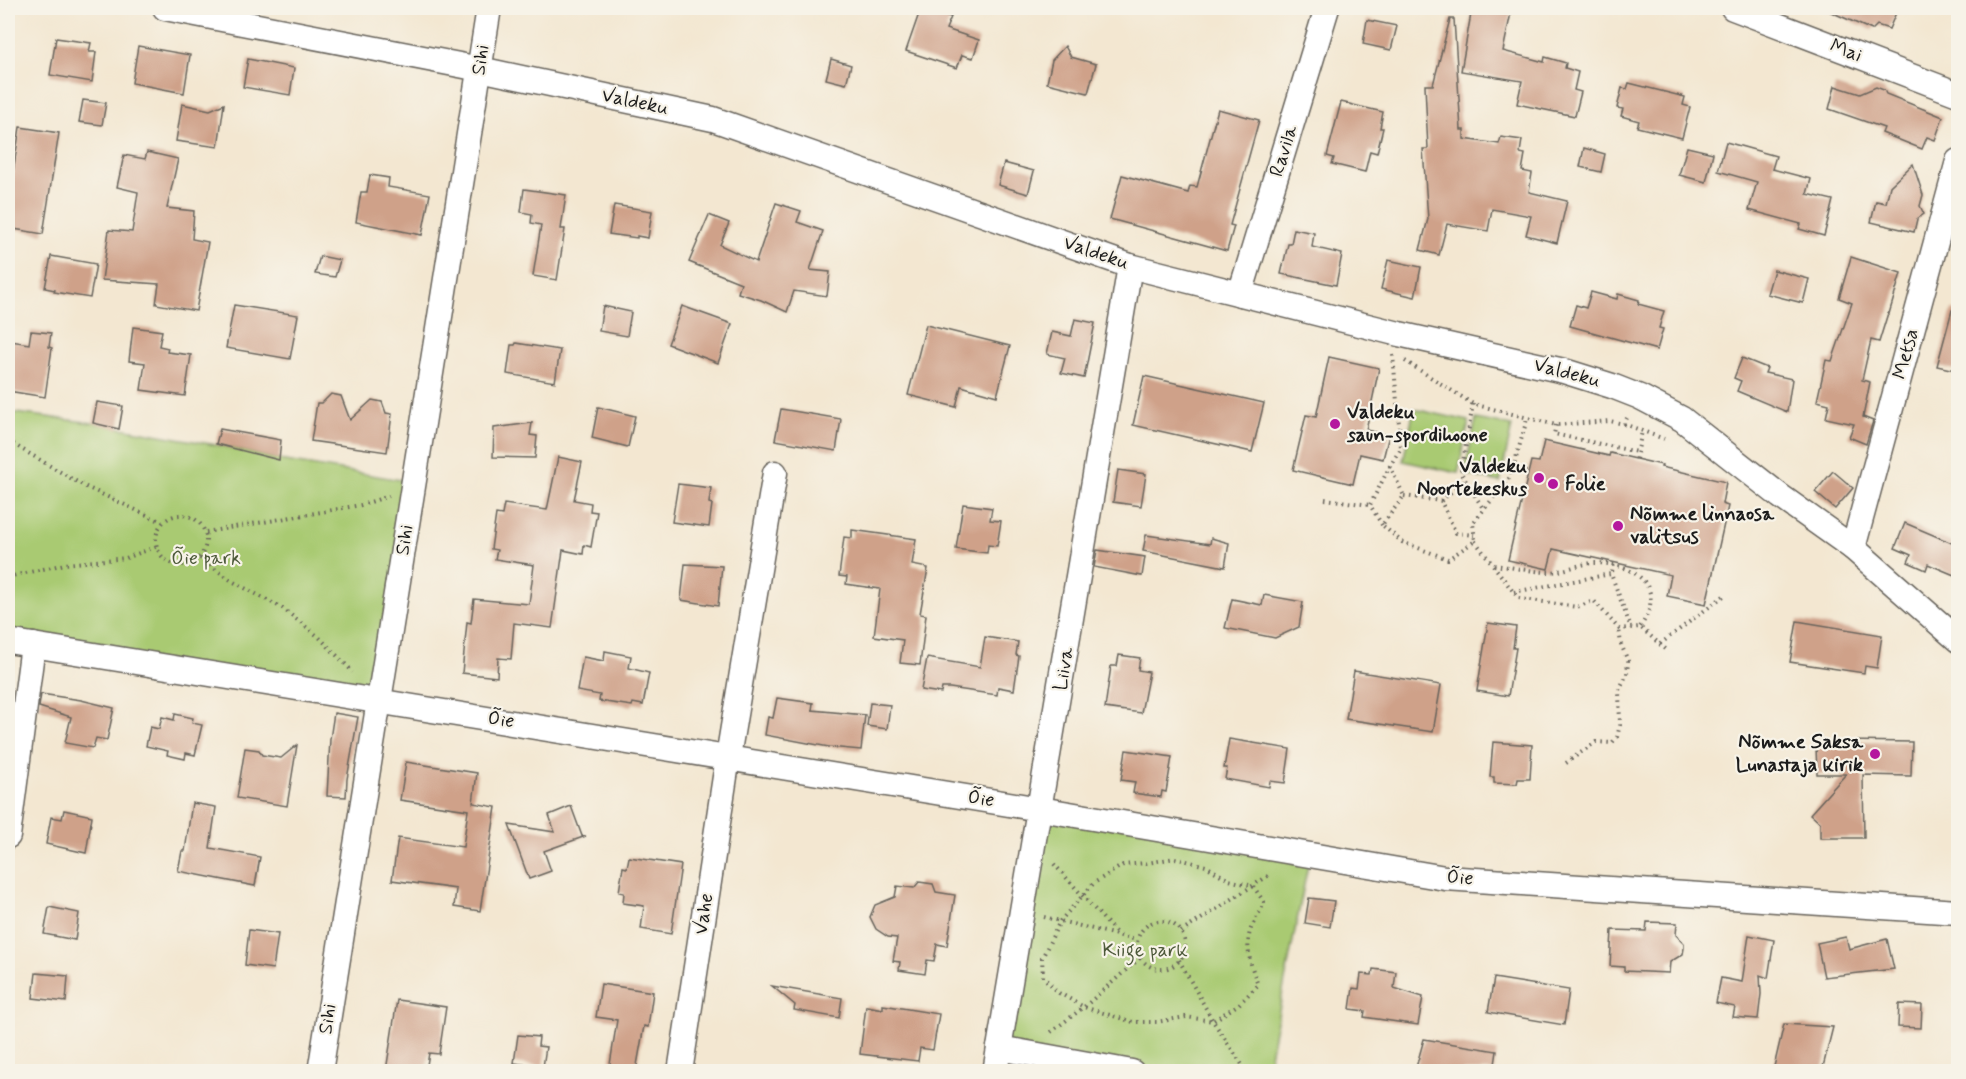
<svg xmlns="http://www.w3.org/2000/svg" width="1966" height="1079" font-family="Mynerve,sans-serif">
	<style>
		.green { fill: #a9ca72; stroke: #627347; stroke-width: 1.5 }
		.building { fill: #cfa189 }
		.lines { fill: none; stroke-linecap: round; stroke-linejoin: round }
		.minor-casing { stroke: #67635b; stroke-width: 27 }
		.path { stroke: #67635b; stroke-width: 4; stroke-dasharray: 1.5 4.5; stroke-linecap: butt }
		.minor { stroke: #fff; stroke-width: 24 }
		.path-bridge { stroke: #67635b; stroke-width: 4; stroke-dasharray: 1.5 4.5; stroke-linecap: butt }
		.poi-dot { fill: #b5179e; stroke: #f7f3e8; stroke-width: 2 }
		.labels { text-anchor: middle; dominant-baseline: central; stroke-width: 4.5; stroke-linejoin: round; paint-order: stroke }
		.street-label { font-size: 20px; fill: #1c1c1c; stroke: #f7f3e8 }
		.poi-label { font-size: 20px; font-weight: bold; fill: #1c1c1c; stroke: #f7f3e8; text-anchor: start }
		.park-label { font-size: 20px; fill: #4d593a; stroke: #f7f3e8 }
	</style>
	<rect width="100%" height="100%" fill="#f7f3e8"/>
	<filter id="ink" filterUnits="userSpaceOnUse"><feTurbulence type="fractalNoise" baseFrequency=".0167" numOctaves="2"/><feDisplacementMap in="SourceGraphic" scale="12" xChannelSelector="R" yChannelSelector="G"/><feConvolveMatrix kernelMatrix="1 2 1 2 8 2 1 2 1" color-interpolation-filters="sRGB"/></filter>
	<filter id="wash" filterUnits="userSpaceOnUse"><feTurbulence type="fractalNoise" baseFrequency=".008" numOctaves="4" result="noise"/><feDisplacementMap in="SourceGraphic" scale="24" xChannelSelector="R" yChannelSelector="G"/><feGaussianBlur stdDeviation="1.35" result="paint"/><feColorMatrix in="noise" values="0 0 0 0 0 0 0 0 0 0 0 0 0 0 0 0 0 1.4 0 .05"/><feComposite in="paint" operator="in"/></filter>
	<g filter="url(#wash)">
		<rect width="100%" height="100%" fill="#f3e7d1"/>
		<g class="green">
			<path d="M 1414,409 L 1469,421 L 1458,473 L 1403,461 Z"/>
			<path d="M 8,412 L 93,423 L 227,447 L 279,460 L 414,482 L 378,702 L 8,641 Z"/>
			<path d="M 1476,419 L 1512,426 L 1500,482 L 1464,474 Z"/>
			<path d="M 1040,809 L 1310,855 L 1267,1071 L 1132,1071 L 999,1048 Z"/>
		</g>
		<g id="blocks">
			<g class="building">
				<path d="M 921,8 L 951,17 L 946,29 L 979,40 L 973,58 L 962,55 L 957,68 L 906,51 Z"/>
				<path d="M 1472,8 L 1512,8 L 1503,51 L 1544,62 L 1545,57 L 1566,63 L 1565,68 L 1578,72 L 1574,90 L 1581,92 L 1575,116 L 1517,104 L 1522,81 L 1461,71 Z"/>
				<path d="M 1822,8 L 1898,8 L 1889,29 L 1877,25 L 1872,30 Z"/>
				<path d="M 1450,19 L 1454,19 L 1461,130 L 1464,130 L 1464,139 L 1499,144 L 1501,137 L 1522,140 L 1520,153 L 1525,154 L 1522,171 L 1532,173 L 1529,192 L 1567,201 L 1557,243 L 1526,235 L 1531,216 L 1492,209 L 1488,231 L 1447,224 L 1439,255 L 1420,250 L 1428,219 L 1423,149 L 1428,149 L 1425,85 L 1433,85 Z"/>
				<path d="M 1367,20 L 1397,26 L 1391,50 L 1363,44 Z"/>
				<path d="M 56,38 L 91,43 L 89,52 L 96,52 L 92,82 L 50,75 Z"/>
				<path d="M 138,46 L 190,55 L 184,93 L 132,83 Z"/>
				<path d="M 1065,46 L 1071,57 L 1096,64 L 1088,93 L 1047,83 L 1052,60 Z"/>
				<path d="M 248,59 L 294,68 L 290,95 L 243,87 Z"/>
				<path d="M 831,59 L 851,65 L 846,84 L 826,79 Z"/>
				<path d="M 1629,83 L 1685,97 L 1683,105 L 1690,107 L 1682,138 L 1637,127 L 1639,121 L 1621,116 L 1623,109 L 1617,108 L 1622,88 L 1627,89 Z"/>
				<path d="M 1835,86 L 1860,94 L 1876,87 L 1884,90 L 1886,94 L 1943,117 L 1935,140 L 1927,137 L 1922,149 L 1882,133 L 1884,128 L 1829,109 Z"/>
				<path d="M 83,100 L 106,103 L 102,125 L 79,122 Z"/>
				<path d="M 1341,102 L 1383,112 L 1380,128 L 1383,128 L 1377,153 L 1370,151 L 1365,172 L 1332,164 L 1334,158 L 1327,156 Z"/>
				<path d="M 182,104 L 210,110 L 224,104 L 218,147 L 176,141 Z"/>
				<path d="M 1218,109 L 1259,120 L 1230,225 L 1234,226 L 1227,251 L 1110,219 L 1122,175 L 1188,193 L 1190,186 L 1197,187 Z"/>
				<path d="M 20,127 L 59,133 L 43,234 L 8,228 L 8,205 Z"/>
				<path d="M 1726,142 L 1776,156 L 1772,169 L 1811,179 L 1807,194 L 1833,200 L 1824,236 L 1799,229 L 1801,224 L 1749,210 L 1757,182 L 1718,171 Z"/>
				<path d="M 1687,147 L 1713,153 L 1706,182 L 1679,175 Z"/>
				<path d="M 1584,148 L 1605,154 L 1601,172 L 1580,167 Z"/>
				<path d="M 147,152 L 178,159 L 167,208 L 194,211 L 192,239 L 208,242 L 196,311 L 156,304 L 159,284 L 102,280 L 109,230 L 132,232 L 138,192 L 117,187 L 124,155 L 145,159 Z"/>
				<path d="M 1004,163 L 1034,171 L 1028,194 L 998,185 Z"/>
				<path d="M 1913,164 L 1923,195 L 1920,206 L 1924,214 L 1917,219 L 1914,232 L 1871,222 L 1876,201 L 1886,203 L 1890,186 Z"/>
				<path d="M 370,175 L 389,178 L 388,187 L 430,194 L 422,235 L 356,222 L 361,192 L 367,192 Z"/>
				<path d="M 524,189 L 566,195 L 561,229 L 565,229 L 557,280 L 533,276 L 541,225 L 531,223 L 532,214 L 521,212 Z"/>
				<path d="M 776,203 L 801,211 L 797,222 L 823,231 L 810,270 L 830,272 L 827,296 L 794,291 L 787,312 L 761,300 L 738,293 L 741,283 L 689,262 L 709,215 L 729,223 L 720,245 L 756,262 Z"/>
				<path d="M 614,205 L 652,211 L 648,238 L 637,236 L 637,238 L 609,234 Z"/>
				<path d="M 1294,229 L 1314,233 L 1312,247 L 1342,254 L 1336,285 L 1281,274 L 1288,244 L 1291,244 Z"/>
				<path d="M 51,256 L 96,264 L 90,298 L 54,292 L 55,290 L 45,288 Z"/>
				<path d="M 320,256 L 340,260 L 335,277 L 315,274 Z"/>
				<path d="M 1851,257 L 1901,273 L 1889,314 L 1888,313 L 1879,342 L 1871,340 L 1862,380 L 1870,382 L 1863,417 L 1873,421 L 1866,444 L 1849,437 L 1854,424 L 1826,418 L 1829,404 L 1817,401 L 1826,360 L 1832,361 L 1852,303 L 1839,298 Z"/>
				<path d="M 1388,260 L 1421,267 L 1415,297 L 1381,289 Z"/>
				<path d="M 1774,270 L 1809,279 L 1803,303 L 1767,294 Z"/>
				<path d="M 1591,292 L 1617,299 L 1618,294 L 1639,300 L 1638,304 L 1664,311 L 1659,328 L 1663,329 L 1657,350 L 1570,326 L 1576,305 L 1586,308 Z"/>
				<path d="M 234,305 L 298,315 L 290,359 L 226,348 Z"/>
				<path d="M 603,306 L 631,312 L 627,336 L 599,331 Z"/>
				<path d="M 682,306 L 732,324 L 718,363 L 668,344 Z"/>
				<path d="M 1952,310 L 1959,311 L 1959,371 L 1937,366 Z"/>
				<path d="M 1075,319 L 1095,323 L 1084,378 L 1061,373 L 1065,358 L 1047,354 L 1052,332 L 1071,336 Z"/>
				<path d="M 926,325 L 1010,346 L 997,396 L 961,386 L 956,407 L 908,395 Z"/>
				<path d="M 133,327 L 162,331 L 159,346 L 168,348 L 167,352 L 191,355 L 185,396 L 141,390 L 145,363 L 129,361 Z"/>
				<path d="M 31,331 L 51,333 L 49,347 L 52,348 L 45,397 L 8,391 L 8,365 L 11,341 L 29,344 Z"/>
				<path d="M 516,343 L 560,350 L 555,382 L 507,374 L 511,345 L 515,345 Z"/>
				<path d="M 1329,357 L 1379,368 L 1366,430 L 1389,435 L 1383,459 L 1360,454 L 1353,484 L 1293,470 L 1306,415 L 1316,417 Z"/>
				<path d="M 1742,358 L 1767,368 L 1765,373 L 1792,379 L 1787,412 L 1737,391 L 1741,381 L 1734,378 Z"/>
				<path d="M 1144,376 L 1264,403 L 1252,452 L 1133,425 Z"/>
				<path d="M 331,394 L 341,396 L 350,420 L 372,400 L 382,402 L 386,413 L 392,414 L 387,452 L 311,441 L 317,403 L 322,403 Z"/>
				<path d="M 97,402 L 123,406 L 119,429 L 93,423 Z"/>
				<path d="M 598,407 L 635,416 L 628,447 L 592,438 Z"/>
				<path d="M 781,409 L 841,419 L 836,451 L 775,440 Z"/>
				<path d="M 532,423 L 530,435 L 537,436 L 535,458 L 493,457 L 494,428 Z"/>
				<path d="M 220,429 L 281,440 L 279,460 L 216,444 Z"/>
				<path d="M 1544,441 L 1609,456 L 1610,453 L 1662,465 L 1661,467 L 1726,482 L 1722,504 L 1728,506 L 1706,604 L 1667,596 L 1671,575 L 1553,549 L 1548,569 L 1508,560 L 1531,461 L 1539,462 Z"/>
				<path d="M 558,457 L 582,462 L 574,500 L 591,503 L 590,511 L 597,512 L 591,547 L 584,545 L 583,554 L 563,550 L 552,628 L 514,623 L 511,659 L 498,658 L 497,677 L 462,673 L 467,622 L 471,623 L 474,599 L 529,604 L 534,565 L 495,559 L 497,550 L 491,549 L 496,514 L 502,515 L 504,504 L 547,510 Z"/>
				<path d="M 1118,470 L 1146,474 L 1141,506 L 1113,502 Z"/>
				<path d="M 1833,471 L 1853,488 L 1835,509 L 1815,492 Z"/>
				<path d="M 678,484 L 711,488 L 709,503 L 712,504 L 709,527 L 672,522 Z"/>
				<path d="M 963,504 L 992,508 L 990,520 L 1001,521 L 997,546 L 988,545 L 987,553 L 956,549 Z"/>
				<path d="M 1905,523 L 1959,546 L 1959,577 L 1928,564 L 1926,570 L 1908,562 L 1911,555 L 1895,548 Z"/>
				<path d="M 852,530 L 916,539 L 912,565 L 928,568 L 920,614 L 926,615 L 920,665 L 900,663 L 903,640 L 874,636 L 880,589 L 846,584 L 847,577 L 839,576 L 844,537 L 852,538 Z"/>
				<path d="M 1146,535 L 1210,544 L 1211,538 L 1229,543 L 1225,567 L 1143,551 Z"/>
				<path d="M 1097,550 L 1145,557 L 1142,576 L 1094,567 Z"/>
				<path d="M 685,564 L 722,566 L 718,606 L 681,600 Z"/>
				<path d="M 1264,595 L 1303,602 L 1299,627 L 1275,638 L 1225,628 L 1232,599 L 1262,605 Z"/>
				<path d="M 1797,621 L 1882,635 L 1877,668 L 1865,666 L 1864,673 L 1790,662 Z"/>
				<path d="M 1488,623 L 1516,627 L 1513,648 L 1516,648 L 1508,696 L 1477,691 Z"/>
				<path d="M 985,637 L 1018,642 L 1016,655 L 1019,656 L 1014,690 L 998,687 L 997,695 L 950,688 L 942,688 L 941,693 L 921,690 L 927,658 L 980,667 Z"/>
				<path d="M 605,651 L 631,656 L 629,668 L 649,673 L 643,705 L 633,703 L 632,706 L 599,701 L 600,695 L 577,691 L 583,657 L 604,661 Z"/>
				<path d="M 1119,655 L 1140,658 L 1138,670 L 1149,672 L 1141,713 L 1105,708 L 1111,666 L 1117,666 Z"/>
				<path d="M 1354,671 L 1441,685 L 1433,732 L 1346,719 Z"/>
				<path d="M 41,694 L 81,700 L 114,708 L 107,740 L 96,738 L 93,748 L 65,743 L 71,717 L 39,707 Z"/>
				<path d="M 777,698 L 813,703 L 812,710 L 865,715 L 861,750 L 829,747 L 765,735 L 768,717 L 773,718 Z"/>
				<path d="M 870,703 L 890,705 L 887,729 L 867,726 Z"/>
				<path d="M 334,713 L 358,717 L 347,779 L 346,797 L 327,796 L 330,739 Z"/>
				<path d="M 175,714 L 193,718 L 192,723 L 202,725 L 195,755 L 186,753 L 185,759 L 167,755 L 168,751 L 146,746 L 150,727 L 159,729 L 162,717 L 174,720 Z"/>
				<path d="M 1229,739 L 1290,749 L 1285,783 L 1270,781 L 1269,787 L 1225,779 L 1227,768 L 1224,768 Z"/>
				<path d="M 1845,741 L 1912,742 L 1911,776 L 1863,775 L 1864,838 L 1820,838 L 1820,823 L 1810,814 L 1846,774 L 1817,774 L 1816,746 L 1844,746 Z"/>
				<path d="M 1493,742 L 1532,745 L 1530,779 L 1518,779 L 1517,784 L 1494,783 L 1494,777 L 1490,777 Z"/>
				<path d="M 297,745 L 287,806 L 237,798 L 245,748 L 259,750 L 262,755 L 281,758 Z"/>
				<path d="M 1126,750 L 1172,757 L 1166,792 L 1162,791 L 1161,797 L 1133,793 L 1135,782 L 1121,780 Z"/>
				<path d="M 406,762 L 477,773 L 473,803 L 496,807 L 480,911 L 454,907 L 456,889 L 392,880 L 398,838 L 463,847 L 468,810 L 400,800 Z"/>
				<path d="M 192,803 L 216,807 L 210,848 L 260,857 L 255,886 L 178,871 L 182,851 L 185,851 Z"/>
				<path d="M 571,806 L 582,836 L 586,836 L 544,851 L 551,871 L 529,879 L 509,825 L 555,832 L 549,815 Z"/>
				<path d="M 64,810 L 92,816 L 86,853 L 46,844 L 51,817 L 62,819 Z"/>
				<path d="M 629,857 L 681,865 L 671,934 L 641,929 L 644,906 L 623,903 L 624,893 L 619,892 L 623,867 L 627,868 Z"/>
				<path d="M 919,882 L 933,884 L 936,892 L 955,895 L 947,946 L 937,944 L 934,961 L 927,960 L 925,974 L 899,970 L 900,962 L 893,961 L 897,938 L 888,937 L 876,929 L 870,917 L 875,905 L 895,897 L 897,886 L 914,888 Z"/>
				<path d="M 1309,898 L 1334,901 L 1330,927 L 1305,923 Z"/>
				<path d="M 49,907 L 79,913 L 75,940 L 44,934 Z"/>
				<path d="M 1647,922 L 1677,923 L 1676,935 L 1684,943 L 1684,948 L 1683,954 L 1670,962 L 1669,973 L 1624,971 L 1624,967 L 1610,966 L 1612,930 L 1646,931 Z"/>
				<path d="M 249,930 L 278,934 L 273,969 L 245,965 Z"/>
				<path d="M 1749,935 L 1774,940 L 1768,978 L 1760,975 L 1761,994 L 1758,1019 L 1733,1017 L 1735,1007 L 1716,1003 L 1721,978 L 1742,982 Z"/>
				<path d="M 1846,937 L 1849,949 L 1887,939 L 1894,969 L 1824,977 L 1817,943 Z"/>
				<path d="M 1373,969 L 1396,972 L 1394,988 L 1423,997 L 1418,1025 L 1364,1017 L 1365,1011 L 1350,1009 L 1353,988 L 1359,989 L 1361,974 L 1372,975 Z"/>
				<path d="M 36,973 L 68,976 L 66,1002 L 33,998 Z"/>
				<path d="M 1494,978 L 1569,990 L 1564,1025 L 1488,1012 Z"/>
				<path d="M 601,984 L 653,992 L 648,1027 L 644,1026 L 636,1071 L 609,1071 L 617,1020 L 596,1017 Z"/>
				<path d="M 772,986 L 842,998 L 839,1018 L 794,1010 L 795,1005 Z"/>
				<path d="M 397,1000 L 446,1007 L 439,1054 L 429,1053 L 426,1071 L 386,1071 Z"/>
				<path d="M 1899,1004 L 1922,1005 L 1921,1028 L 1898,1027 Z"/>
				<path d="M 883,1005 L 939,1014 L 933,1050 L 920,1048 L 918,1061 L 860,1054 L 866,1006 L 883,1009 Z"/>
				<path d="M 1784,1024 L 1833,1027 L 1822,1071 L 1773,1071 Z"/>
				<path d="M 518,1035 L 539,1037 L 538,1046 L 546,1047 L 543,1067 L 514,1063 Z"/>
				<path d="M 1424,1039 L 1497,1051 L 1494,1071 L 1415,1071 Z"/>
			</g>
		</g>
	</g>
	<g filter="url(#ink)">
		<use href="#blocks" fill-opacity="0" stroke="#67635b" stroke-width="1.5"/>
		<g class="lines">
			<defs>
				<g id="minor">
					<path d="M 165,8 L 480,69 L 713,119 L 1130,266 L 1399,334 L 1564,371 L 1612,386 L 1640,397 L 1682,419 L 1780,496 L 1853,548 L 1958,640"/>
					<path d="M 1733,8 L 1958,94"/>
					<path d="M 1240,294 L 1327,8"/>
					<path d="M 1853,548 L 1958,161"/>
					<path d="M 8,641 L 1040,809 L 1445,878 L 1958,912"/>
					<path d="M 8,836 L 33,645"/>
					<path d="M 999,1048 L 1132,1072"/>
					<path d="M 320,1072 L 489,8"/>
					<path d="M 680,1072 L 728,757 L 775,473"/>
					<path d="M 995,1072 L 1130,266"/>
				</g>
			</defs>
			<use href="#minor" class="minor-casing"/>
			<g class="path">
				<path d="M 1393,355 L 1401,448 L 1390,466 L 1404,496 L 1382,525 L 1402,542 L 1448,559 L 1475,541 L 1473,523 L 1511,476 L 1527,419"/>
				<path d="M 1405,361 L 1473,404 L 1556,425 L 1610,421 L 1624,424 L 1627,418"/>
				<path d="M 1473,404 L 1461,473 L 1484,510"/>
				<path d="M 1624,424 L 1664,439"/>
				<path d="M 1556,425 L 1554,434 L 1637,452"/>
				<path d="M 8,441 L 84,486 L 162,522"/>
				<path d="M 1636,459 L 1642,431"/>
				<path d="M 1513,470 L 1528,472"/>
				<path d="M 1404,496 L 1441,501 L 1456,533 L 1474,535"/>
				<path d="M 1325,499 L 1370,505"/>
				<path d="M 1441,501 L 1465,480"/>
				<circle cx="181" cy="540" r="25"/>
				<path d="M 1382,525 L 1370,505 L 1390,466"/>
				<path d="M 206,532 L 361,505 L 389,496"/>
				<path d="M 1475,541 L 1518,598 L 1577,607 L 1594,601 L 1619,629 L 1640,627 L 1669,652"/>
				<path d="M 200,558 L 232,581 L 282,608 L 319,637 L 353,672"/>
				<path d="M 1494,565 C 1511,567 1529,571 1546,572 C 1562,573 1579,563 1596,563 C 1636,564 1668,588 1640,627"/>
				<path d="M 8,577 L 65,564 L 126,558 L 158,546"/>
				<path d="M 1514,592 L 1611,574 L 1631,628"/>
				<path d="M 1660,644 L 1725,595"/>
				<path d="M 1566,763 L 1596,742 L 1612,743 L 1617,737 L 1620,725 L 1619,690 L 1627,674 L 1628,661 L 1621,644 L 1619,629"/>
				<path d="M 1175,858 L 1206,866 L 1229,880 L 1253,886 L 1264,902 C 1261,911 1257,916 1253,924 C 1243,943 1251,967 1258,985 L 1239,1004 L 1213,1021 L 1186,1017 L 1157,1022 L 1133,1022 L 1084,1007 L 1059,993 L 1043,977 L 1042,958 L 1060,921 L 1094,883 L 1123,865 L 1147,863 Z"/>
				<path d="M 1054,864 L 1118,935"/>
				<path d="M 1044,917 L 1137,940"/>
				<circle cx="1161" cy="945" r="24"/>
				<path d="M 1181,932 L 1271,874"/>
				<path d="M 1179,960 L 1213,1021 L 1247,1072"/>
				<path d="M 1051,1032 L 1084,1007 L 1140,958"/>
			</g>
			<use href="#minor" class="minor"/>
			<path class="path-bridge" d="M 1612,572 L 1614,562"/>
		</g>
	</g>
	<g class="poi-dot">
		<circle cx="1335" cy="424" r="6"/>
		<circle cx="1539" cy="478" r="6"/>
		<circle cx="1553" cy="484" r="6"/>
		<circle cx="1618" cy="526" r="6"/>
		<circle cx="1875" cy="754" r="6"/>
	</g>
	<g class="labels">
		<g class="street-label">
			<text transform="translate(1846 51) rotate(21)">Mai</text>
			<text transform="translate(481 60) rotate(-81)">Sihi</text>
			<text transform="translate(635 102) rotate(12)">Valdeku</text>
			<text transform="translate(1284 151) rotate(-73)">Ravila</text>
			<text transform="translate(1096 253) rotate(19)">Valdeku</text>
			<text transform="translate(1906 354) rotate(-75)">Metsa</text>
			<text transform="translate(1567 373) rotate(15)">Valdeku</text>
			<text transform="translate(405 540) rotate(-81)">Sihi</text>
			<text transform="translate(1064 669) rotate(-81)">Liiva</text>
			<text transform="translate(501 720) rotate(9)">Õie</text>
			<text transform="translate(981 799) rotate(9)">Õie</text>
			<text transform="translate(1460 878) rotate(5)">Õie</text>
			<text transform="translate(704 914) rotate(-81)">Vahe</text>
			<text transform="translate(328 1019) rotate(-81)">Sihi</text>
		</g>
		<g class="poi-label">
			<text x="1347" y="412">Valdeku<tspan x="1347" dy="23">saun-spordihoone</tspan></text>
			<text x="1527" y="466" text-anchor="end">Valdeku<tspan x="1527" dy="23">Noortekeskus</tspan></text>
			<text x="1565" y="484">Folie</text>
			<text x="1630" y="514">Nõmme linnaosa<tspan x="1630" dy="23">valitsus</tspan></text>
			<text x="1863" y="742" text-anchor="end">Nõmme Saksa<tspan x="1863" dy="23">Lunastaja kirik</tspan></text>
		</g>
		<g class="park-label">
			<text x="206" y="558">Õie park</text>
			<text x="1145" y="950">Kiige park</text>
		</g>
	</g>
	<rect width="1966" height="1079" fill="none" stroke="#f7f3e8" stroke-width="30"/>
</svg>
